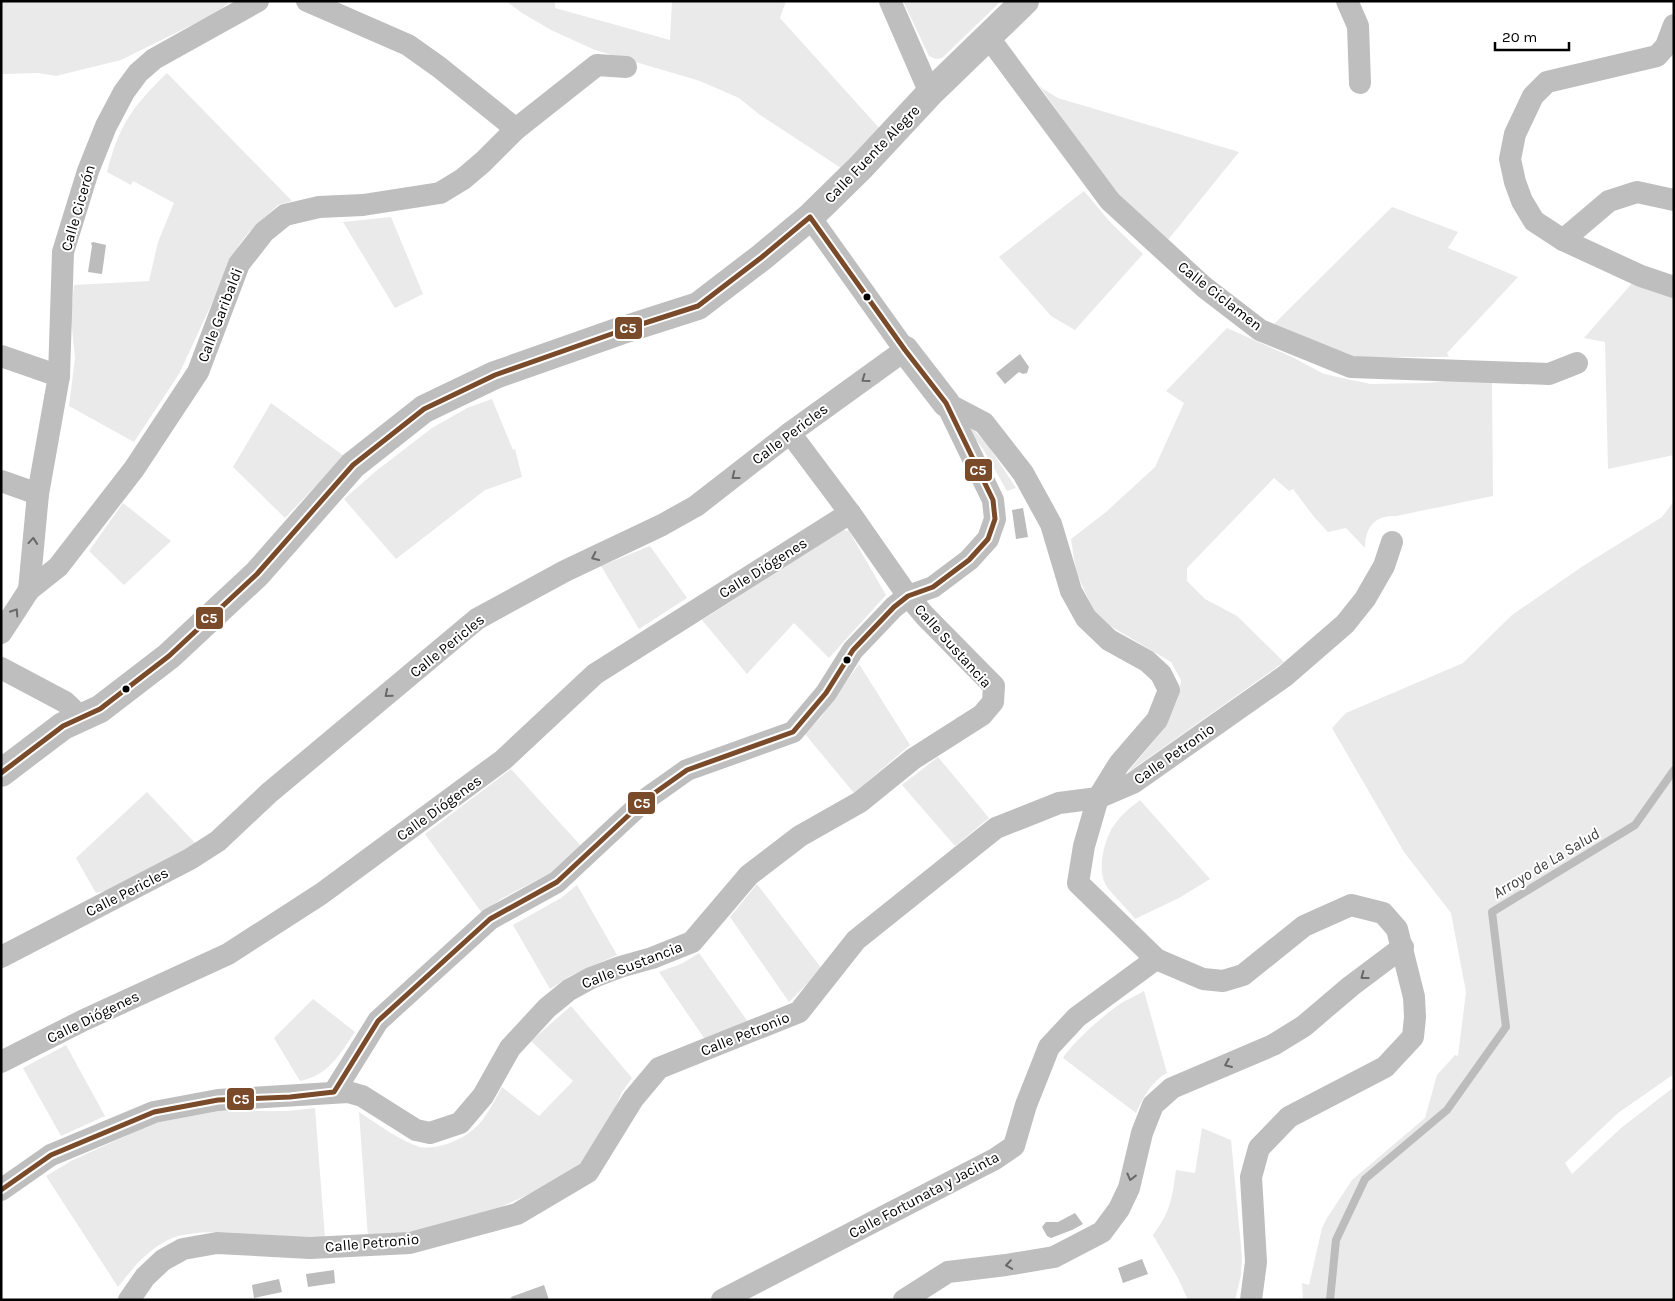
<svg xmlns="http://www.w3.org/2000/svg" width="1675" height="1301" font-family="Karla,sans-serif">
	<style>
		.green { fill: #eaeaea }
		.water { fill: #bcbcbc }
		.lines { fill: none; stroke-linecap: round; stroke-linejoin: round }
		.stream { stroke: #bcbcbc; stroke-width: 8 }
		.minor { stroke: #bebebe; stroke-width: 22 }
		.tertiary { stroke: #bebebe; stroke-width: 28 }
		.bus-1-casing { stroke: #fff; stroke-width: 9 }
		.bus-1 { stroke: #7a4b2a; stroke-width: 5 }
		.oneway { stroke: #686868 }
		.bus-dot { fill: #000; stroke: #fff; stroke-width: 2 }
		.labels { text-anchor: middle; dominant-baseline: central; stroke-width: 4; stroke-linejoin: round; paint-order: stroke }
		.street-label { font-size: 15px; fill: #000; stroke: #fff }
		.water-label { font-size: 16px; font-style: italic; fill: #404040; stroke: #fff }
		.line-badge { stroke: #fff; stroke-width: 2 }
		.badge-label { font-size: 14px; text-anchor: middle; font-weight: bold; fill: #fff }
	</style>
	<rect width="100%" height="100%" fill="#fff"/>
	<g class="green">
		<path d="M 1,1 L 230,1 L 220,10 L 210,16 L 121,60 L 56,76 L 38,73 L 3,74 L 1,84 Z"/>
		<path d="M 506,1 L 555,1 L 555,8 L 670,40 L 672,1 L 786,1 L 780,18 L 881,130 L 844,170 L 760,115 L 739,98 L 700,81 L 595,50 L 551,30 L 522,13 Z"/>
		<path d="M 903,1 L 1001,1 L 942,58 L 936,59 L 929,56 Z"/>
		<path d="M 167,73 L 292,201 L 278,205 L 249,232 L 239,245 L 179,374 L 134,442 L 69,406 L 75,358 L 71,318 L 74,285 L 149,281 L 158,242 L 174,203 L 133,181 L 131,185 L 107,172 C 119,125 132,107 167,73 Z"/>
		<path d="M 1038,84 L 1043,89 L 1058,98 L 1239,152 L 1167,241 L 1124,204 Z"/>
		<path d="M 1084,191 L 1111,223 L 1143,254 L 1075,330 L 1051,316 L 999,257 Z"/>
		<path d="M 1392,207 L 1458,232 L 1448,248 L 1518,277 L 1447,353 L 1449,357 L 1354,357 L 1274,324 Z"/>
		<path d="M 391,217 L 423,294 L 395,308 L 343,222 Z"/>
		<path d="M 1634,281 L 1674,296 L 1674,455 L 1608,469 L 1605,342 L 1584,338 Z"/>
		<path d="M 1227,328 L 1292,357 L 1324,374 L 1370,384 L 1427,383 L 1455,380 L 1492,382 L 1493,496 L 1396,516 C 1375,515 1365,527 1365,548 L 1346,528 L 1328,532 L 1315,518 L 1293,489 L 1289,491 L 1274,478 L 1187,568 L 1187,581 L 1205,599 L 1237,616 L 1284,662 L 1127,773 L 1165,728 L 1178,698 L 1181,680 L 1171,662 L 1107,624 L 1094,611 L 1076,572 L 1071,539 L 1106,512 L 1155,467 L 1184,403 L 1166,391 Z"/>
		<path d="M 492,399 L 513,450 L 515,449 L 522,477 L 485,490 L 396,559 L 344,499 L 376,471 L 432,428 L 467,408 Z"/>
		<path d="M 271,403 L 344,456 L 285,518 L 233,467 Z"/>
		<path d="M 969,425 L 987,444 L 1016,488 L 1007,491 L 983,449 L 969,431 Z"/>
		<path d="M 1674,501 L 1674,1074 L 1618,1113 L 1565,1163 L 1572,1174 L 1621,1128 L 1674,1087 L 1674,1300 L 1303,1300 L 1302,1283 L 1309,1285 L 1322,1228 L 1327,1218 L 1352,1180 L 1425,1118 L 1437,1075 L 1455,1055 L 1458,1056 L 1466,992 L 1451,913 L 1404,852 L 1332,728 L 1346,713 L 1463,663 L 1512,615 L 1583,566 L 1662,517 Z"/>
		<path d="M 123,503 L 171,541 L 124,585 L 89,551 Z"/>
		<path d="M 843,530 L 849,531 L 886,595 L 829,658 L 794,623 L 747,674 L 702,620 Z"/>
		<path d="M 650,546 L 687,598 L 639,629 L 601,566 Z"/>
		<path d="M 859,664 L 910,745 L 854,793 L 805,734 L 821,717 Z"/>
		<path d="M 938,757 L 989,818 L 955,846 L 902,785 Z"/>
		<path d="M 511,769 L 581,846 L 552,872 L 501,899 L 482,913 L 425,834 Z"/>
		<path d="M 147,792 L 196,844 L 108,890 L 96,893 L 76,858 Z"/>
		<path d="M 1140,800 L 1210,879 L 1179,898 L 1135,919 C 1127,908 1115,898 1107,887 C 1096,871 1104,838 1115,824 C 1122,814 1131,807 1140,800 Z"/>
		<path d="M 757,884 L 822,969 L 789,1002 L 730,917 Z"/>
		<path d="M 577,885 L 617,955 L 570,976 L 550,989 L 513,925 L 561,898 Z"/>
		<path d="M 699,953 L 748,1022 L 704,1038 L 659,972 L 683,963 Z"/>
		<path d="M 1144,991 L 1167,1073 C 1152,1081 1143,1097 1136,1113 L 1063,1058 C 1073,1042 1107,1012 1123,1002 C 1130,998 1138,995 1144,991 Z"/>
		<path d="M 313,999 L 355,1032 C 339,1055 329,1075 300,1081 L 274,1038 Z"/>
		<path d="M 571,1006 L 632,1078 L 622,1092 L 611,1117 L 578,1167 L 545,1187 L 481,1216 L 410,1233 L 368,1237 L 359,1112 C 378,1124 398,1140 420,1147 C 428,1149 440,1146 447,1144 C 480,1132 486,1116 502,1087 L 539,1116 L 573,1081 L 531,1041 Z"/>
		<path d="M 66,1045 L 105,1116 L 61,1136 L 23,1068 Z"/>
		<path d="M 315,1108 L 325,1238 C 312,1237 299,1237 286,1236 C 255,1235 195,1226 168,1240 C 146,1251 132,1269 118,1287 L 46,1176 L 71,1161 L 154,1123 L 219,1111 L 287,1111 Z"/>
		<path d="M 1202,1128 L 1231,1140 L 1242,1257 L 1241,1275 L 1235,1300 L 1188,1300 L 1178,1278 L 1153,1235 C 1171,1211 1172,1198 1176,1170 L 1195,1173 Z"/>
	</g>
	<g class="water">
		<path d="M 93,242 L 106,245 L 102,274 L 88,272 L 92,246 L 91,243 Z"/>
		<path d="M 1020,354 L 1029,367 L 1027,373 L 1023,374 L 1019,372 L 1005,384 L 996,373 Z"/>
		<path d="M 1023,508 L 1028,537 L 1016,539 L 1012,510 Z"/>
		<path d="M 1075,1213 L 1083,1224 L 1072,1230 L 1051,1238 L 1047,1236 L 1042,1227 L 1046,1222 L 1058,1222 Z"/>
		<path d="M 1142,1259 L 1148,1274 L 1123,1283 L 1118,1268 Z"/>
		<path d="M 334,1270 L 335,1283 L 308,1287 L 306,1274 Z"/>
		<path d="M 279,1279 L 282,1292 L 254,1298 L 252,1285 Z"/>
		<path d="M 544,1285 L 549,1300 L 512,1300 L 511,1297 Z"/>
	</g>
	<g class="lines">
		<path class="stream" d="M 1330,1300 L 1336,1240 L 1365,1179 L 1447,1110 L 1506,1027 L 1492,912 L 1635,825 L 1674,770"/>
		<g class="minor">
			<path d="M 307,1 L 408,45 L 439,67 L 516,129"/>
			<path d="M 890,1 L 930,93"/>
			<path d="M 1347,1 L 1358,26 L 1360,83"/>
			<path d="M 1674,25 L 1666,46 L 1657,56 L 1547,82 L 1533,96 L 1515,134 L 1510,159 L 1515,182 L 1522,201 L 1534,221 L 1563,240 L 1641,276 L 1674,287"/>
			<path d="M 989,38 L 1110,201 L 1204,287 L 1260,330 L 1351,367 L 1549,374 L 1577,363"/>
			<path d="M 1563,240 L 1609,201 L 1637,192 L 1674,200"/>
			<path d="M 1,356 L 59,376"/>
			<path d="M 946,403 L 984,423 L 1023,473 L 1051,524 L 1071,591 L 1086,618 L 1109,640 L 1147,661 L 1161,674 L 1169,690 L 1157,720 L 1119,764 L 1098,798 L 1084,846 L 1078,883 L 1156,959 L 1203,979 L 1223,981 L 1243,975 L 1304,926 L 1351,905 L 1383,913 L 1397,929 L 1414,997 L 1415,1017 L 1413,1037 L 1385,1067 L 1289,1117 L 1259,1148 L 1251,1177 L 1256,1262 L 1251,1300"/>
			<path d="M 1,481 L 38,494"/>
			<path d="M 29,590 L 38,494 L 59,376 L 63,252 L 88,171 L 106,126 L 124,92 L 138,73 L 154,59 L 258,1"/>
			<path d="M 1,633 L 29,590 L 58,567 L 134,469 L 198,372 L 239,264 L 264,232 L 285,215 L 319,207 L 363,205 L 440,193 L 463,179 L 483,162 L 516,129 L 597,65 L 626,67"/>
			<path d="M 1,668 L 65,702 L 81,717"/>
			<path d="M 1,957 L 190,859 L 218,841 L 269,793 L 477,619 L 565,571 L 662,525 L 696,506 L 790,433 L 905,350 L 810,217"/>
			<path d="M 1,1062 L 84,1020 L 228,954 L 321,894 L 503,760 L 595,674 L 850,513"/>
			<path d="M 334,1092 L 378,1021 L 490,919 L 557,882 L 646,799 L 687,770 L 793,732 L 826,693 L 853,650 L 894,607 L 908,596 L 933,587 L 969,560 L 988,539 L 995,519 L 993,500 L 946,403"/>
			<path d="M 1,1190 L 51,1155 L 154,1112 L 218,1100 L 348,1092 L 362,1096 L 416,1130 L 430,1133 L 460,1123 L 483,1096 L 510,1048 L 547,1008 L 569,990 L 591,978 L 620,967 L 652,958 L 692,942 L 749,875 L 800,836 L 860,802 L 913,759 L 982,715 L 993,702 L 994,686 L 925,616 L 908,596 L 850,513 L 790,433"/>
			<path d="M 129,1300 L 145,1277 L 163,1260 L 183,1249 L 217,1243 L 310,1248 L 410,1243 L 517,1214 L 588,1172 L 633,1099 L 659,1068 L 799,1012 L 856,940 L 996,828 L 1059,803 L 1098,798 L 1133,783 L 1285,676 L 1345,624 L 1365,599 L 1384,566 L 1392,542"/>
			<path d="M 722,1300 L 995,1159 L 1014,1146 L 1026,1105 L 1049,1047 L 1077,1017 L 1156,959"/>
			<path d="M 904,1300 L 948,1272 L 1006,1265 L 1054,1257 L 1102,1232 L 1119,1209 L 1129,1188 L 1142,1133 L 1153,1105 L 1172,1088 L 1273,1045 L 1304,1026 L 1351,986 L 1403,947"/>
		</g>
		<g class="tertiary">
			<path d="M 905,350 L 946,403"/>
			<path d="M 1,773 L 63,726 L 100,709 L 169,656 L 257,574 L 353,465 L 424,409 L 495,375 L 620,331 L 698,306 L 762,257 L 810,217 L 861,167 L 930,93 L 1025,1"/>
		</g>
		<defs>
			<path id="bus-1" d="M 1,773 L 63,726 L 100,709 L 169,656 L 257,574 L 353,465 L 424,409 L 495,375 L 620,331 L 698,306 L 762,257 L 810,217 L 905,350 L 946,403 L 993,500 L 995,519 L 988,539 L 969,560 L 933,587 L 908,596 L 894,607 L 853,650 L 826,693 L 793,732 L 687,770 L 646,799 L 557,882 L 490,919 L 378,1021 L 334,1092 L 290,1097 L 218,1100 L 154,1112 L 51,1155 L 1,1190"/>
		</defs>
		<use href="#bus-1" class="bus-1-casing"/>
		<use href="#bus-1" class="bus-1"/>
	</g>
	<defs><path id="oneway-chevron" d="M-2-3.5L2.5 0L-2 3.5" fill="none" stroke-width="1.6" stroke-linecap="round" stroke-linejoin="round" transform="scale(1.25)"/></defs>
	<g class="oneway">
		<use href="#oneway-chevron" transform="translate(865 379) rotate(144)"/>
		<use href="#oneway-chevron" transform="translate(735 476) rotate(142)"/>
		<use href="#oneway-chevron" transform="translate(33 541) rotate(-85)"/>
		<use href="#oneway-chevron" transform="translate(595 557) rotate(155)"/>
		<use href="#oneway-chevron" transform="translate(15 612) rotate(-57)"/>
		<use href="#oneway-chevron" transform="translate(388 694) rotate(140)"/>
		<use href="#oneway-chevron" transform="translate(1364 976) rotate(143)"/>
		<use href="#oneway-chevron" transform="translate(1228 1064) rotate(157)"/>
		<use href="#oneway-chevron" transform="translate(1131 1177) rotate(104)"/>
		<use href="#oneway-chevron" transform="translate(1009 1265) rotate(171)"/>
	</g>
	<g class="bus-dot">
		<circle cx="867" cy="297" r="4.5"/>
		<circle cx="847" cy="660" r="4.5"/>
		<circle cx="126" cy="689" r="4.5"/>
	</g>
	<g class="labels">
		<g class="street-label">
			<text transform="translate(872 154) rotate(-46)">Calle Fuente Alegre</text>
			<text transform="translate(78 208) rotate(-74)">Calle Cicerón</text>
			<text transform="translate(1220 296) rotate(38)">Calle Ciclamen</text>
			<text transform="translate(220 315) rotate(-69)">Calle Garibaldi</text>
			<text transform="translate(790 434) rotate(-37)">Calle Pericles</text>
			<text transform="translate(763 568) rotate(-32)">Calle Diógenes</text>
			<text transform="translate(447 646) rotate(-39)">Calle Pericles</text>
			<text transform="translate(953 646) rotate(48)">Calle Sustancia</text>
			<text transform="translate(1174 754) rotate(-35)">Calle Petronio</text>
			<text transform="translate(439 808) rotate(-36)">Calle Diógenes</text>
			<text transform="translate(127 892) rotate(-27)">Calle Pericles</text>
			<text transform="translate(632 965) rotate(-21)">Calle Sustancia</text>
			<text transform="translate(93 1017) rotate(-26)">Calle Diógenes</text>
			<text transform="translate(745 1034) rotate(-22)">Calle Petronio</text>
			<text transform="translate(924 1195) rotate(-28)">Calle Fortunata y Jacinta</text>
			<text transform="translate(372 1243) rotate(-5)">Calle Petronio</text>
		</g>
		<g class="water-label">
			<text transform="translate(1546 863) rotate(-31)">Arroyo de La Salud</text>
		</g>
	</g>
	<g class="line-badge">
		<rect x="614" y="316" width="29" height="24" rx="5" fill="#7a4b2a"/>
		<rect x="964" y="458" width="29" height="24" rx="5" fill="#7a4b2a"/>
		<rect x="195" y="606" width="29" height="24" rx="5" fill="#7a4b2a"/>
		<rect x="627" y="791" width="29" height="24" rx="5" fill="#7a4b2a"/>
		<rect x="226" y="1087" width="29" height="24" rx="5" fill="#7a4b2a"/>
	</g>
	<g class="badge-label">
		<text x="628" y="333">C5</text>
		<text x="978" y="475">C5</text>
		<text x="209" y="623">C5</text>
		<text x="642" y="808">C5</text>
		<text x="241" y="1104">C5</text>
	</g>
	<rect width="1675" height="1301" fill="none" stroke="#000000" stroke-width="5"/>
	<path d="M1495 42v8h74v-8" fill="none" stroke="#000000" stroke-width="2.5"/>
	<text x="1502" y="42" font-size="15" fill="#000000" stroke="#ffffff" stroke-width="4" paint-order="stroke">20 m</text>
</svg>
